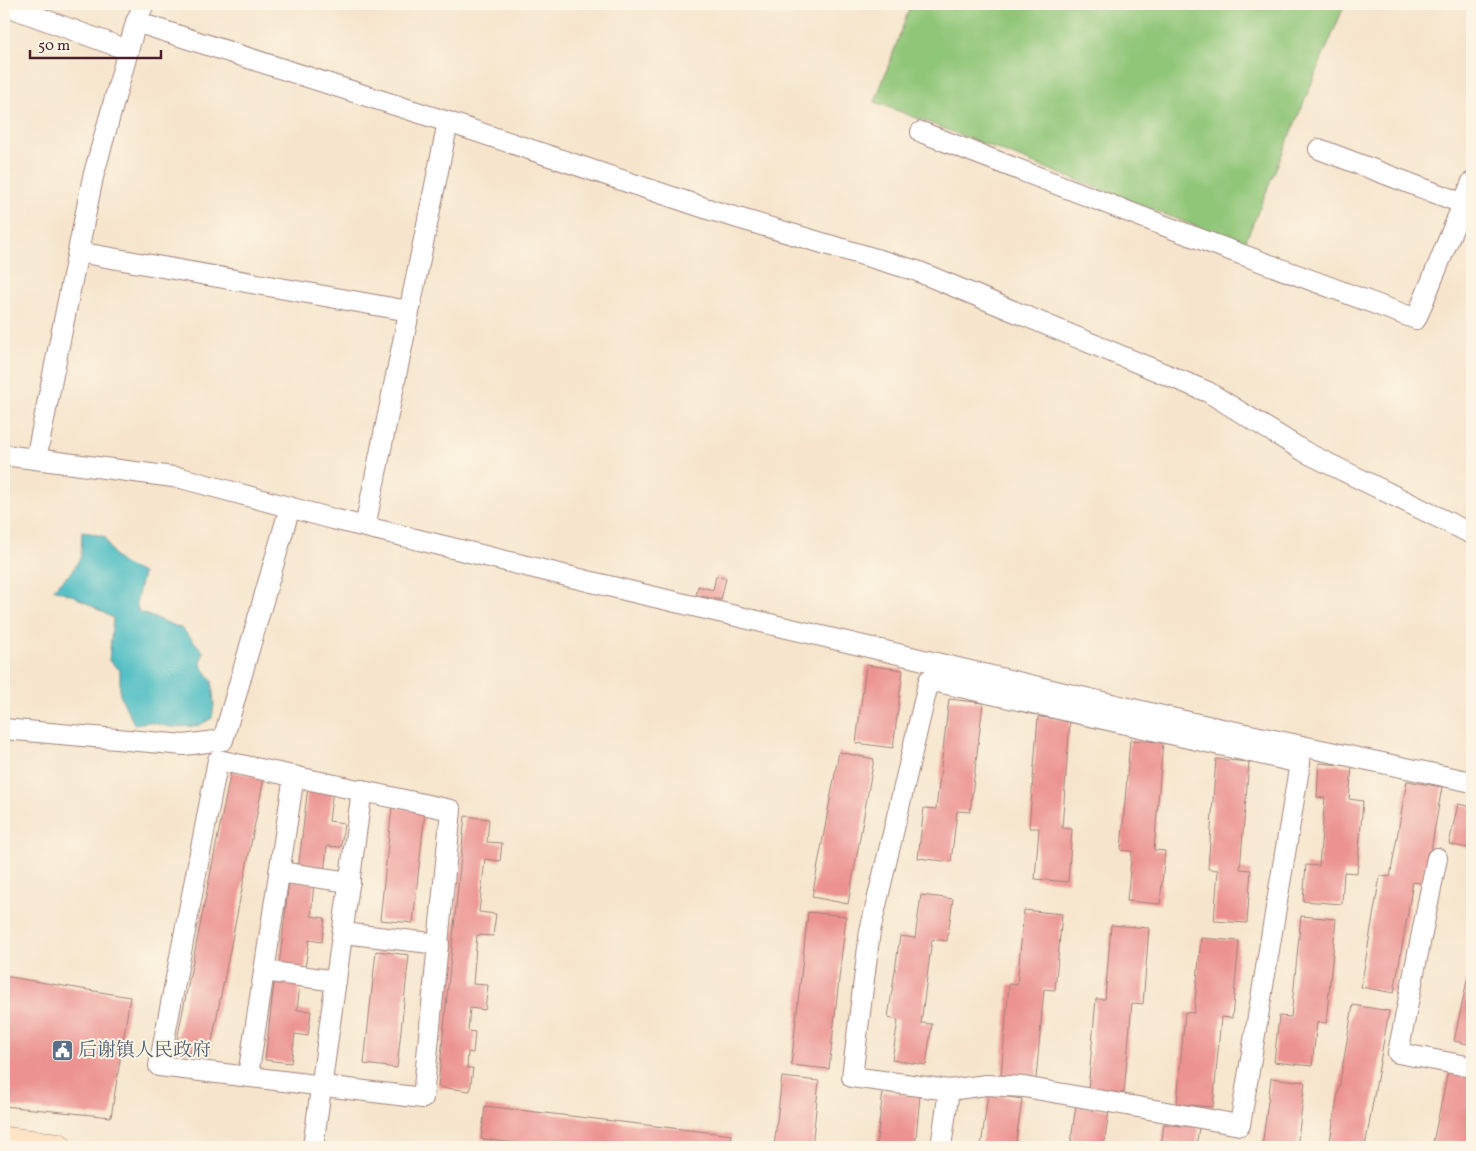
<svg xmlns="http://www.w3.org/2000/svg" width="1476" height="1151" font-family="Vollkorn,'Noto Serif SC',serif">
	<style>
		.green { fill: #90c678; stroke: #6d7252 }
		.water { fill: #4fbec4; stroke: #4c6e78 }
		.building { fill: #ec9391 }
		.lines { fill: none; stroke-linecap: round; stroke-linejoin: round }
		.minor-casing { stroke: #a0827c; stroke-width: 22 }
		.secondary-casing { stroke: #a0827c; stroke-width: 29 }
		.minor { stroke: #fff; stroke-width: 20 }
		.secondary { stroke: #ffe4c6; stroke-width: 28 }
		.labels { text-anchor: middle; dominant-baseline: central; stroke-width: 4; stroke-linejoin: round; paint-order: stroke }
		.service-label { font-size: 19px; fill: #4e5e75; stroke: #fcf5e5; text-anchor: start }
	</style>
	<rect width="100%" height="100%" fill="#fcf5e5"/>
	<filter id="ink" filterUnits="userSpaceOnUse"><feTurbulence type="fractalNoise" baseFrequency=".02" numOctaves="2"/><feDisplacementMap in="SourceGraphic" scale="10" xChannelSelector="R" yChannelSelector="G"/><feConvolveMatrix kernelMatrix="1 2 1 2 8 2 1 2 1" color-interpolation-filters="sRGB"/></filter>
	<filter id="wash" filterUnits="userSpaceOnUse"><feTurbulence type="fractalNoise" baseFrequency=".0096" numOctaves="4" result="noise"/><feDisplacementMap in="SourceGraphic" scale="20" xChannelSelector="R" yChannelSelector="G"/><feGaussianBlur stdDeviation="1.12" result="paint"/><feColorMatrix in="noise" values="0 0 0 0 0 0 0 0 0 0 0 0 0 0 0 0 0 1.4 0 .05"/><feComposite in="paint" operator="in"/></filter>
	<g filter="url(#wash)">
		<rect width="100%" height="100%" fill="#f6e5cc"/>
		<path class="green" d="M 911,4 L 1345,4 L 1244,245 L 875,102 Z"/>
		<path class="water" d="M 82,531 L 105,537 C 115,562 120,563 143,573 L 136,603 L 139,612 L 181,628 L 203,651 L 201,665 L 212,681 L 214,704 L 212,718 L 198,726 L 171,727 L 148,722 L 134,724 L 120,695 L 120,670 L 109,661 L 113,618 L 74,596 L 53,589 L 72,572 L 81,556 Z"/>
		<g id="blocks">
			<g class="building">
				<path d="M 716,576 L 726,578 L 721,600 L 696,595 L 698,586 L 713,590 Z"/>
				<path d="M 866,665 L 903,670 L 893,748 L 856,743 Z"/>
				<path d="M 949,699 L 983,703 L 970,812 L 957,811 L 951,862 L 918,858 L 924,808 L 936,809 Z"/>
				<path d="M 1038,717 L 1070,720 L 1062,828 L 1072,829 L 1068,882 L 1035,879 L 1039,828 L 1029,828 Z"/>
				<path d="M 1130,740 L 1163,742 L 1154,850 L 1165,851 L 1160,904 L 1127,901 L 1132,851 L 1121,850 Z"/>
				<path d="M 839,752 L 874,759 L 848,904 L 812,897 Z"/>
				<path d="M 1216,759 L 1249,762 L 1240,869 L 1251,870 L 1247,923 L 1214,921 L 1218,870 L 1208,869 Z"/>
				<path d="M 1319,763 L 1352,766 L 1349,799 L 1363,801 L 1357,873 L 1344,872 L 1342,904 L 1303,901 L 1306,865 L 1319,866 L 1325,798 L 1317,797 Z"/>
				<path d="M 231,771 L 264,778 L 209,1056 L 175,1050 Z"/>
				<path d="M 1407,781 L 1442,787 L 1425,884 L 1413,882 L 1394,993 L 1361,987 L 1380,876 L 1390,877 Z"/>
				<path d="M 308,786 L 333,789 L 329,821 L 344,823 L 341,847 L 327,846 L 324,874 L 298,871 Z"/>
				<path d="M 1458,804 L 1472,807 L 1472,849 L 1449,844 Z"/>
				<path d="M 392,807 L 425,811 L 413,923 L 380,920 Z"/>
				<path d="M 465,816 L 489,819 L 487,842 L 502,843 L 500,861 L 485,859 L 479,912 L 496,914 L 493,936 L 477,935 L 473,984 L 488,985 L 485,1010 L 470,1008 L 468,1031 L 475,1032 L 473,1053 L 468,1052 L 467,1068 L 473,1068 L 470,1091 L 438,1087 Z"/>
				<path d="M 289,880 L 314,883 L 311,916 L 325,918 L 322,942 L 309,940 L 305,969 L 279,966 Z"/>
				<path d="M 921,895 L 953,899 L 947,941 L 932,939 L 921,1023 L 932,1024 L 926,1065 L 892,1060 L 898,1020 L 888,1018 L 900,936 L 915,938 Z"/>
				<path d="M 1024,910 L 1062,914 L 1055,990 L 1044,989 L 1036,1079 L 1001,1076 L 1009,984 L 1017,985 Z"/>
				<path d="M 808,912 L 846,916 L 829,1069 L 791,1065 Z"/>
				<path d="M 1301,916 L 1336,919 L 1326,1023 L 1317,1022 L 1312,1066 L 1274,1062 L 1279,1016 L 1291,1017 Z"/>
				<path d="M 1111,925 L 1149,928 L 1143,1004 L 1132,1003 L 1124,1093 L 1088,1090 L 1096,999 L 1105,999 Z"/>
				<path d="M 1201,938 L 1239,941 L 1232,1018 L 1221,1017 L 1213,1107 L 1177,1104 L 1185,1012 L 1194,1013 Z"/>
				<path d="M 376,951 L 409,955 L 397,1068 L 364,1064 Z"/>
				<path d="M 1471,962 L 1472,962 L 1472,1045 L 1454,1041 Z"/>
				<path d="M 275,974 L 301,977 L 297,1010 L 311,1011 L 308,1036 L 295,1034 L 291,1063 L 265,1060 Z"/>
				<path d="M 4,976 L 130,997 L 111,1117 L 4,1106 Z"/>
				<path d="M 1353,1005 L 1389,1011 L 1365,1147 L 1329,1147 Z"/>
				<path d="M 1448,1071 L 1472,1076 L 1472,1127 L 1468,1147 L 1432,1147 Z"/>
				<path d="M 782,1077 L 819,1081 L 812,1147 L 774,1147 Z"/>
				<path d="M 1271,1078 L 1305,1082 L 1297,1147 L 1262,1147 Z"/>
				<path d="M 883,1092 L 920,1096 L 915,1147 L 876,1147 Z"/>
				<path d="M 988,1094 L 1022,1099 L 1015,1147 L 981,1147 Z"/>
				<path d="M 1076,1105 L 1109,1110 L 1104,1147 L 1070,1147 Z"/>
				<path d="M 485,1106 L 732,1135 L 730,1147 L 549,1147 L 481,1139 Z"/>
				<path d="M 1164,1124 L 1199,1128 L 1196,1147 L 1161,1147 Z"/>
			</g>
		</g>
	</g>
	<g filter="url(#ink)">
		<use href="#blocks" fill-opacity="0" stroke="#a0827c" stroke-width="1"/>
		<g class="lines">
			<defs>
				<g id="minor">
					<path d="M 4,5 L 128,50"/>
					<path d="M 136,22 L 448,122"/>
					<path d="M 921,132 L 1173,229 L 1416,319 L 1472,182"/>
					<path d="M 1319,149 L 1472,207"/>
					<path d="M 78,252 L 409,311"/>
					<path d="M 4,455 L 181,478 L 333,519 L 629,591 L 1184,721 L 1472,782"/>
					<path d="M 36,459 L 93,177 L 136,22 L 144,4"/>
					<path d="M 365,527 L 448,122 L 714,211 L 917,271 L 1208,392 L 1307,453 L 1472,534"/>
					<path d="M 929,680 L 1300,763 L 1240,1125 L 1024,1087 L 986,1085 L 949,1090 L 852,1077 L 870,931 Z"/>
					<path d="M 4,729 L 184,745 L 223,740 L 290,507"/>
					<path d="M 218,760 L 451,810 L 423,1098 L 159,1066 Z"/>
					<path d="M 1437,858 L 1398,1053 L 1472,1067"/>
					<path d="M 279,872 L 350,882"/>
					<path d="M 343,933 L 439,944"/>
					<path d="M 264,971 L 336,981"/>
					<path d="M 248,1076 L 294,776"/>
					<path d="M 313,1147 L 362,790"/>
					<path d="M 941,1147 L 949,1090"/>
				</g>
				<path id="secondary" d="M 4,1141 L 58,1147"/>
			</defs>
			<use href="#minor" class="minor-casing"/>
			<use href="#secondary" class="secondary-casing"/>
			<use href="#minor" class="minor"/>
			<use href="#secondary" class="secondary"/>
		</g>
	</g>
	<defs>
		<symbol id="civic-square" viewBox="-11 -11 22 22"><rect x="-9" y="-9" width="18" height="18" rx="4" fill="#5c6f8a" stroke="#fcf5e5"/><path d="M-.6-6.5H3V-4.5H.6V-3L4-1V1h2V6H-6V1h2V-1L-.6-3ZM-1.2 2.5V6h2.4V2.5Z" fill="#fff"/></symbol>
	</defs>
	<g fill-rule="evenodd">
		<use href="#civic-square" x="50" y="1038" width="25" height="25"/>
	</g>
	<g class="labels">
		<g class="service-label">
			<text x="78" y="1051">后谢镇人民政府</text>
		</g>
	</g>
	<rect width="1476" height="1151" fill="none" stroke="#fcf5e5" stroke-width="20"/>
	<path d="M30 50v8h131v-8" fill="none" stroke="#4a1f2b" stroke-width="2.5"/>
	<text x="38" y="50" font-size="15" fill="#4a1f2b" stroke="#fcf5e5" stroke-width="4" paint-order="stroke">50 m</text>
</svg>
